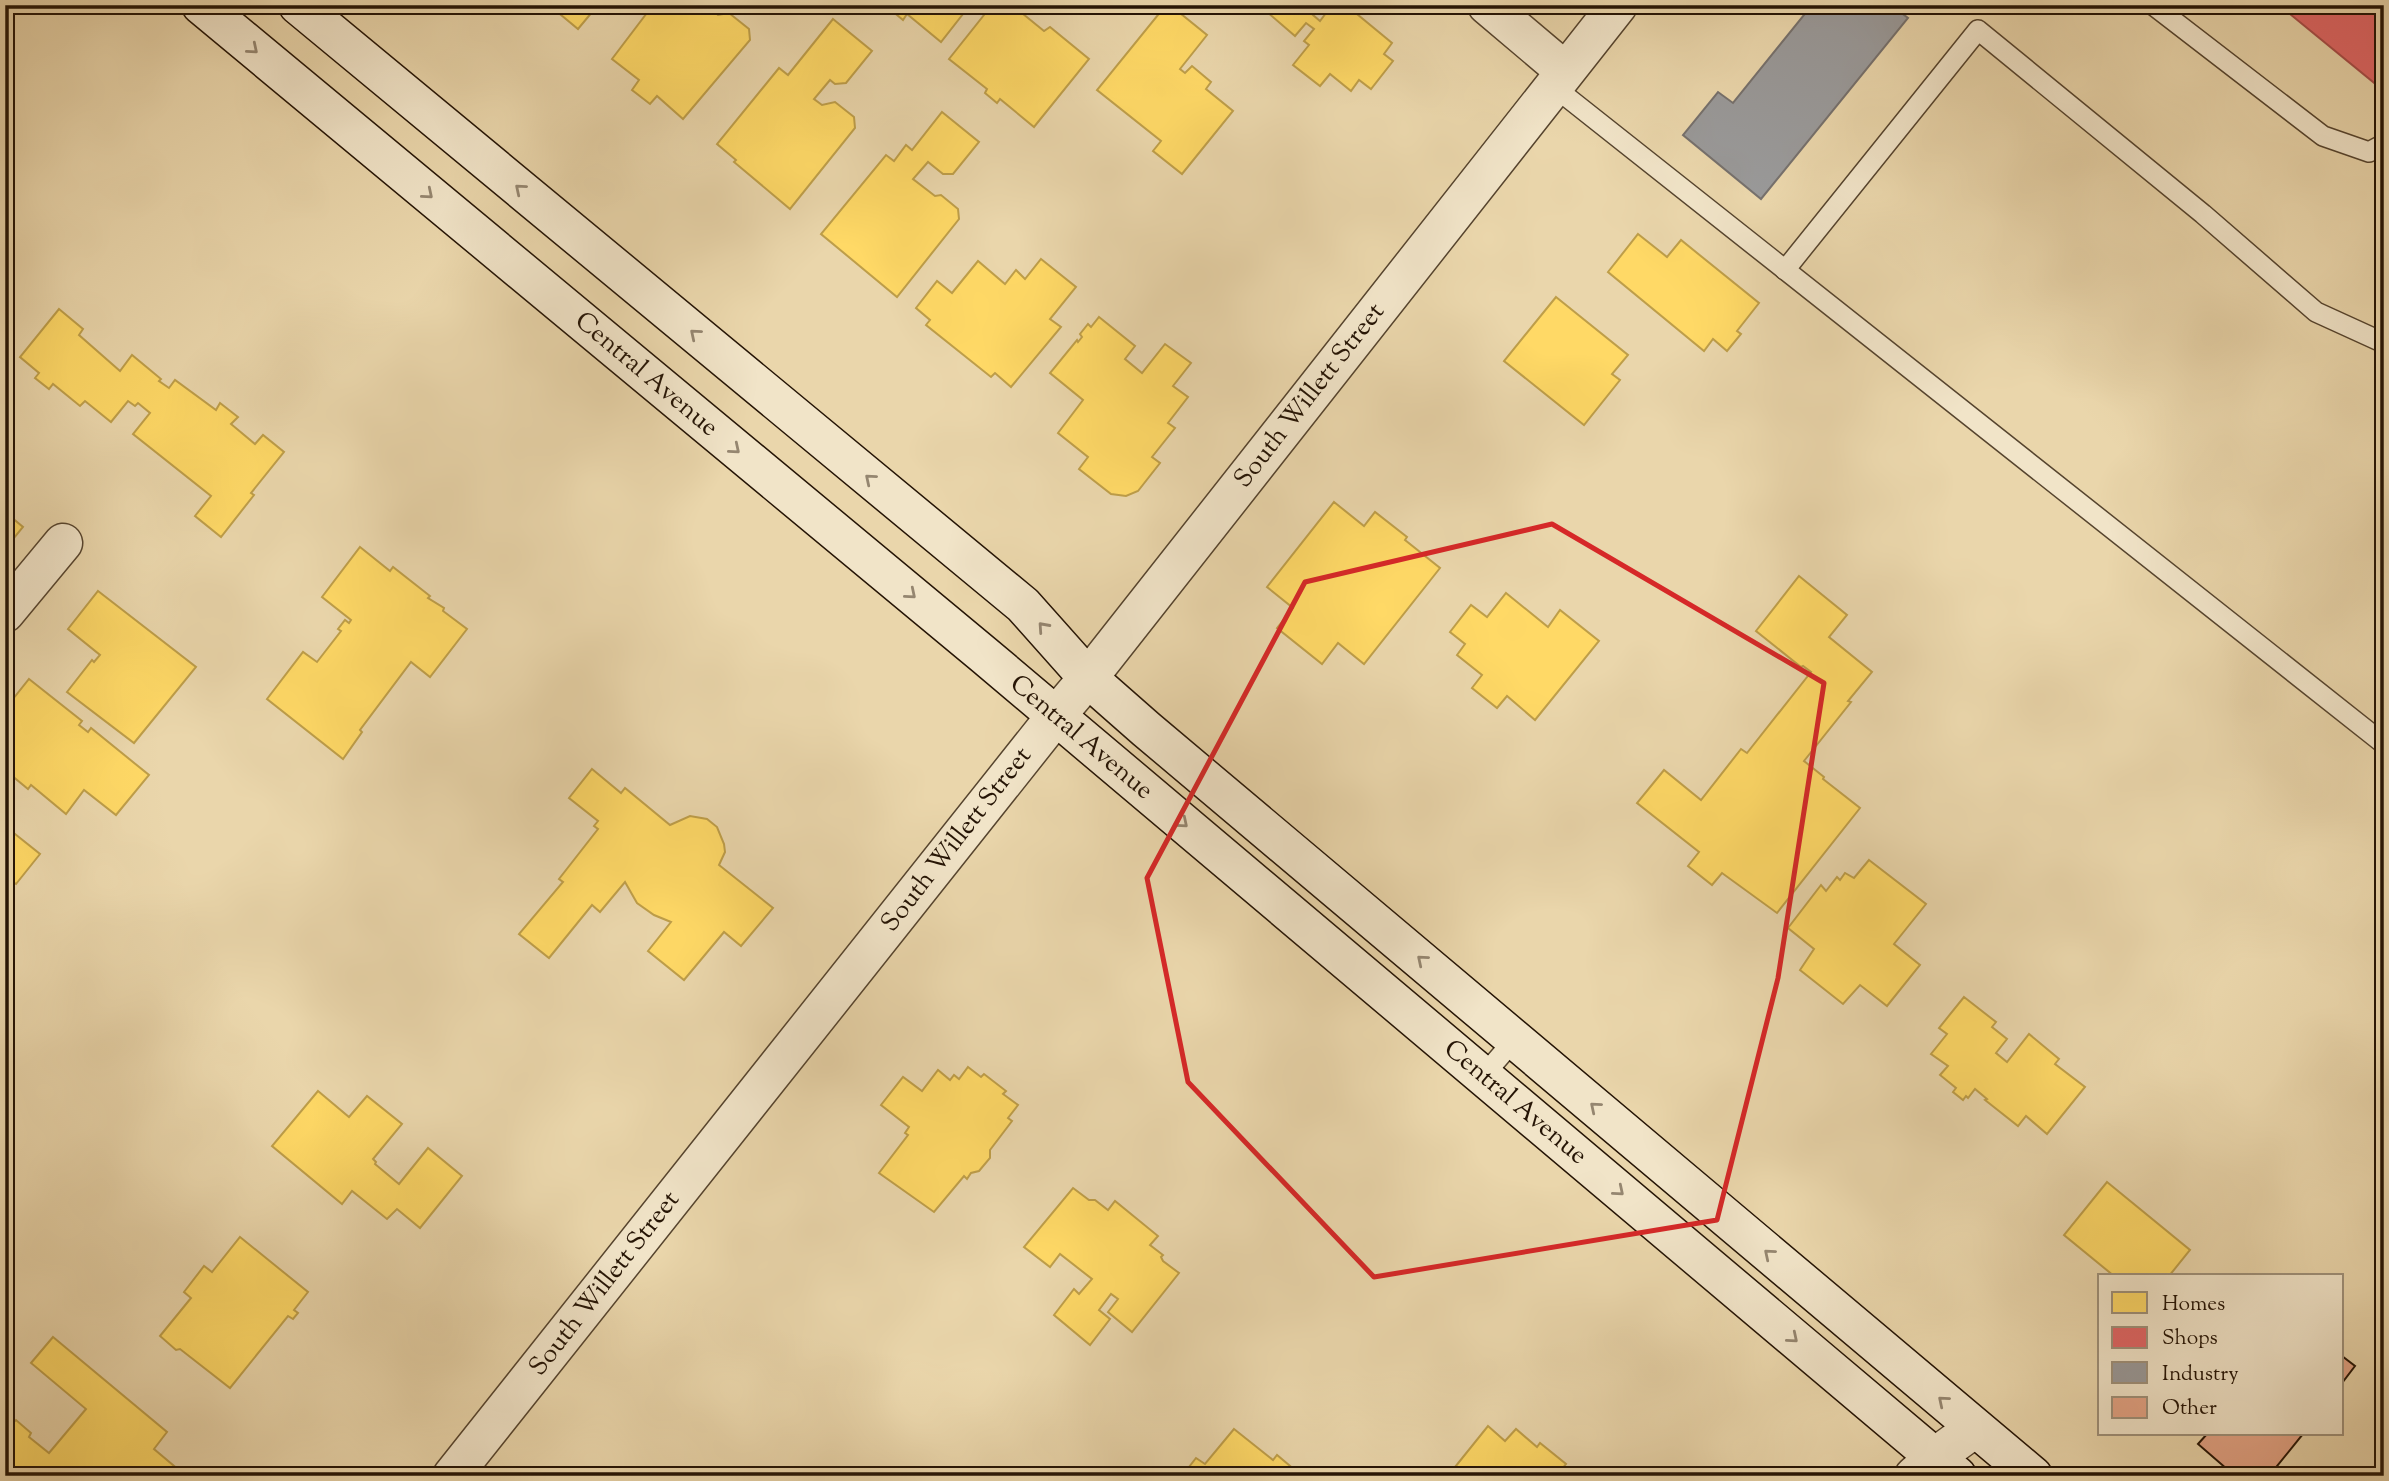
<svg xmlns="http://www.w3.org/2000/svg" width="2389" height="1481" font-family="'Sorts Mill Goudy',serif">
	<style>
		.homes { fill: #ffd966; stroke: #be9e49; stroke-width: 2 }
		.shops { fill: #e06666; stroke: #a84d49; stroke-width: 2 }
		.industry { fill: #999; stroke: #76716d; stroke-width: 2 }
		.building { fill: #e4a486; stroke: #251405; stroke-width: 2 }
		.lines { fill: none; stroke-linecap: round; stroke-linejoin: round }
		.service-casing { stroke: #56442e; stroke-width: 22 }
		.minor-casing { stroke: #56442e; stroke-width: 41 }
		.secondary-casing { stroke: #251405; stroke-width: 41 }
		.service { stroke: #f1e4c8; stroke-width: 19 }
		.minor { stroke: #f1e4c8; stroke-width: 38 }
		.secondary { stroke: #f1e4c8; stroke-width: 38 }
		.oneway { stroke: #958670 }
		.marked { fill: none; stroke: #d62828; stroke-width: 5; stroke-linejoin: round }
		.labels { text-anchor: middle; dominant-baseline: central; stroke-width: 7; stroke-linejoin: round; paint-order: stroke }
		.street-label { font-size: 26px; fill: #251405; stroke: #f1e4c8 }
	</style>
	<rect width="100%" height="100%" fill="#ead6ab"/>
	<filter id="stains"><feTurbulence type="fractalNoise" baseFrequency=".00286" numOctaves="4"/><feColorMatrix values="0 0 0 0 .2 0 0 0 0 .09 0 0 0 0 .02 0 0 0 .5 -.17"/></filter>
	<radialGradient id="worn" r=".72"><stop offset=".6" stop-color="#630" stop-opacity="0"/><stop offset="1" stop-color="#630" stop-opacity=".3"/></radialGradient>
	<g class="homes">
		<path d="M 549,5 L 598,5 L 578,29 Z"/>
		<path d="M 653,5 L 712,5 L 710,8 L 718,15 L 729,13 L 749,29 L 750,40 L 683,119 L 657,96 L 650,104 L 632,90 L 639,80 L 612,59 Z"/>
		<path d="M 885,5 L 970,5 L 941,42 L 907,14 L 903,20 Z"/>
		<path d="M 992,5 L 1012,5 L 1044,31 L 1050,27 L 1089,59 L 1034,127 L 1000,99 L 997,103 L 985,93 L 987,89 L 949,59 Z"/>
		<path d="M 1166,5 L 1170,5 L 1207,35 L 1180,69 L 1185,73 L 1192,66 L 1211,82 L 1206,89 L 1233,111 L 1182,174 L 1153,151 L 1161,141 L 1097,90 Z"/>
		<path d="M 1259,5 L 1320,5 L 1313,15 L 1320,21 L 1332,5 L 1346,5 L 1392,43 L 1384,54 L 1393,61 L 1371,89 L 1359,80 L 1351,91 L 1330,74 L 1320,86 L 1293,65 L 1309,45 L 1304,41 L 1314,29 L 1306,23 L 1295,36 Z"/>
		<path d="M 833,19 L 872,51 L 846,83 L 835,84 L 830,80 L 814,99 L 822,105 L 835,102 L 854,117 L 855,128 L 790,209 L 734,162 L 736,160 L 717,144 L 779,68 L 788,75 Z"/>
		<path d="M 942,112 L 979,142 L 953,174 L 943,174 L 928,162 L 913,179 L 935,196 L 941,195 L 958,209 L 959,219 L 897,297 L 821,234 L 886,155 L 894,161 L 906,145 L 912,150 Z"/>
		<path d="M 1638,234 L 1667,257 L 1681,240 L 1759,303 L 1737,331 L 1741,334 L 1727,351 L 1713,339 L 1704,351 L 1608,272 Z"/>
		<path d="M 1041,259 L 1076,287 L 1050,319 L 1061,327 L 1011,387 L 995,373 L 991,377 L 926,325 L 930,320 L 916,308 L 937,281 L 952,293 L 978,261 L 1005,284 L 1016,270 L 1025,279 Z"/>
		<path d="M 1556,297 L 1628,355 L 1612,374 L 1620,380 L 1584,425 L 1504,361 Z"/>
		<path d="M 59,309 L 83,329 L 79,335 L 120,371 L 132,355 L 161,379 L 159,381 L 169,388 L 175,380 L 216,410 L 220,403 L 238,417 L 231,424 L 255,444 L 263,435 L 284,452 L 251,493 L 254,495 L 221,537 L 195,516 L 211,496 L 133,434 L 150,413 L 138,403 L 135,406 L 128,401 L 111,422 L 85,401 L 80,406 L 53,384 L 49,389 L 35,378 L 39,373 L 20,357 Z"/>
		<path d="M 1099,317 L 1135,346 L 1125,359 L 1142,373 L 1165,344 L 1191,363 L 1173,386 L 1188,397 L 1168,423 L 1175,428 L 1152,457 L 1160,463 L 1138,491 L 1126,496 L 1111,494 L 1079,469 L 1088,457 L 1058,433 L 1083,400 L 1050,373 L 1077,340 L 1078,342 L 1082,337 L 1080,334 L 1088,324 L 1091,327 Z"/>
		<path d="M 1334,502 L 1364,526 L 1375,512 L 1407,537 L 1405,540 L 1440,568 L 1364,664 L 1338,643 L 1322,664 L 1277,628 L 1293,608 L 1267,587 Z"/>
		<path d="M 5,512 L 23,527 L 5,549 Z"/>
		<path d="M 360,547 L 390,571 L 393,567 L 430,596 L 428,598 L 444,608 L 443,611 L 467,629 L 430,677 L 411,662 L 360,730 L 362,732 L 343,759 L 267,699 L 303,652 L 317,662 L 341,631 L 338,629 L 345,620 L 349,623 L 351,620 L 322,597 Z"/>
		<path d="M 1799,576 L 1847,615 L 1829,637 L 1872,672 L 1848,701 L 1851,702 L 1804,761 L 1824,777 L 1823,779 L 1860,808 L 1777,913 L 1722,873 L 1712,885 L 1688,866 L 1699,852 L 1637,803 L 1664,770 L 1701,800 L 1741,749 L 1747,753 L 1811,672 L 1803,666 L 1801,667 L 1756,631 Z"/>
		<path d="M 98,591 L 196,667 L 134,743 L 67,692 L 92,660 L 94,662 L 100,655 L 68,629 Z"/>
		<path d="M 1506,593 L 1548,627 L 1560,610 L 1599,641 L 1535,720 L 1507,696 L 1497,708 L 1472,688 L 1482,675 L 1457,655 L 1465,644 L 1450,632 L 1471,605 L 1487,617 Z"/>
		<path d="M 29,679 L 82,721 L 79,725 L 88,732 L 91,728 L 149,775 L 116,815 L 84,790 L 66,814 L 31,785 L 28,789 L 5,770 L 5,709 Z"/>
		<path d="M 592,769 L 621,793 L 625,788 L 670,825 L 690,816 L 707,819 L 717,827 L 724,844 L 725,852 L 719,865 L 773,908 L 741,946 L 724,932 L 684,980 L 648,951 L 671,922 L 654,915 L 637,903 L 625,882 L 600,912 L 592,905 L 549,958 L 519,934 L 563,882 L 559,879 L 598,829 L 594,826 L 598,821 L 569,798 Z"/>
		<path d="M 5,826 L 40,854 L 16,884 L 5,876 Z"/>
		<path d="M 1869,860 L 1926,904 L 1894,944 L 1920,965 L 1887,1006 L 1860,985 L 1843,1004 L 1800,970 L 1814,949 L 1788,928 L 1821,885 L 1826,891 L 1837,877 L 1840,880 L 1845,873 L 1854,878 Z"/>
		<path d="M 1964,997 L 1996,1022 L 1992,1027 L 2007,1039 L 1996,1053 L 2007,1062 L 2029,1034 L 2059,1059 L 2055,1064 L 2085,1087 L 2047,1134 L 2026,1116 L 2018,1126 L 1985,1100 L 1987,1099 L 1975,1089 L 1968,1098 L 1966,1096 L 1963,1100 L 1953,1092 L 1956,1088 L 1940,1075 L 1948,1066 L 1931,1054 L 1947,1034 L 1939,1028 Z"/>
		<path d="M 968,1067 L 981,1077 L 984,1074 L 1006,1091 L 1003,1094 L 1018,1105 L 1008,1118 L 1012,1121 L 990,1150 L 990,1158 L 979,1171 L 971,1173 L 967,1179 L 964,1176 L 934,1212 L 879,1173 L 908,1135 L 905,1133 L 909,1127 L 881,1105 L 903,1077 L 922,1091 L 938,1070 L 950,1080 L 954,1075 L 959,1079 Z"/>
		<path d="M 318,1091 L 349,1117 L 367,1096 L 402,1124 L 373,1159 L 376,1162 L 375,1164 L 399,1184 L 428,1148 L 462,1176 L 420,1228 L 397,1209 L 387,1219 L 352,1191 L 342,1204 L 272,1146 Z"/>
		<path d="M 2107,1182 L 2190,1250 L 2169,1276 L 2114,1276 L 2064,1235 Z"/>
		<path d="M 1073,1188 L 1089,1200 L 1095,1200 L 1108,1210 L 1115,1201 L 1158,1236 L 1150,1245 L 1163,1255 L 1161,1257 L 1163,1261 L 1179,1273 L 1132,1332 L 1108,1312 L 1118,1299 L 1111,1294 L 1099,1310 L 1110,1319 L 1090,1345 L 1054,1315 L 1074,1289 L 1079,1294 L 1092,1279 L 1060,1254 L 1050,1267 L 1024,1247 Z"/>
		<path d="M 240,1237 L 308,1292 L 294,1310 L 298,1313 L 293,1319 L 288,1316 L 230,1388 L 180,1349 L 176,1350 L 160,1336 L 191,1298 L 184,1292 L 204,1266 L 212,1272 Z"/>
		<path d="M 53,1337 L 167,1432 L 154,1449 L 186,1476 L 11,1476 L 5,1471 L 5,1416 L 13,1423 L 16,1420 L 31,1433 L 29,1437 L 49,1453 L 86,1409 L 31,1363 Z"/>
		<path d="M 1488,1426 L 1505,1441 L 1516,1429 L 1537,1447 L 1540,1443 L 1566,1464 L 1558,1474 L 1559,1476 L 1455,1476 L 1451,1472 Z"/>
		<path d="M 1234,1429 L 1273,1460 L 1277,1455 L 1302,1476 L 1182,1476 L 1196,1458 L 1205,1464 Z"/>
	</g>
	<path class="shops" d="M 2279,5 L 2384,5 L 2384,79 L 2378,86 Z"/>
	<path class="industry" d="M 1812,5 L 1891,5 L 1908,18 L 1761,199 L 1683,135 L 1718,92 L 1733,103 Z"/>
	<g class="building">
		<path d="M 2342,1356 L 2355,1366 L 2342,1383 Z"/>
		<path d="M 2207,1434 L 2303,1434 L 2269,1476 L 2235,1476 L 2198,1444 Z"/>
	</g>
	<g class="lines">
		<defs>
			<g id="service">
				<path d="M 2153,5 L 2323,136 L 2369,152 L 2384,144"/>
				<path d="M 1553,86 L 2384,744"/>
				<path d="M 1785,270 L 1978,30 L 2203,214 L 2316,312 L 2384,343"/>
				<path d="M 1483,1076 L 1515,1039"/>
			</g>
			<g id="minor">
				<path d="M 1487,5 L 1565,71"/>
				<path d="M 5,613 L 63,543"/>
				<path d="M 452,1476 L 1055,717 L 1088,678 L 1618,5"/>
				<path d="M 1914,1476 L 1935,1457 L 1975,1428"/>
			</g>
			<g id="secondary">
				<path d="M 201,5 L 984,655 L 1957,1476"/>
				<path d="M 298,5 L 1023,605 L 1088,678 L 1146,729 L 2033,1476"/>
			</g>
		</defs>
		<use href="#service" class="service-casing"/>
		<use href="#minor" class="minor-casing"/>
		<use href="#secondary" class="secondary-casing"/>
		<use href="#service" class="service"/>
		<use href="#minor" class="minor"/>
		<use href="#secondary" class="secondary"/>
	</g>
	<defs><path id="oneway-chevron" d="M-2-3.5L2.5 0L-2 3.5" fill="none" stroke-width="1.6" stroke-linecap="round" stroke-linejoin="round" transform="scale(1.75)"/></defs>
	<g class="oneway">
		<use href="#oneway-chevron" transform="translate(253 49) rotate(40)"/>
		<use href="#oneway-chevron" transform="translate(520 189) rotate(-140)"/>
		<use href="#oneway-chevron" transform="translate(428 194) rotate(40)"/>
		<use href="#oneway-chevron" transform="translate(695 334) rotate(-140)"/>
		<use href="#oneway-chevron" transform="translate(735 449) rotate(40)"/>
		<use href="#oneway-chevron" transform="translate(870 479) rotate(-140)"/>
		<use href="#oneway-chevron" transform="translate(911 594) rotate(40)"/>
		<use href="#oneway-chevron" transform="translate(1043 627) rotate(-132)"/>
		<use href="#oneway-chevron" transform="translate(1183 823) rotate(40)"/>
		<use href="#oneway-chevron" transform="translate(1422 960) rotate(-140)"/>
		<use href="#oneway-chevron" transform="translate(1595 1107) rotate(-140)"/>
		<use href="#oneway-chevron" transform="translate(1619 1191) rotate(40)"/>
		<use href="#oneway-chevron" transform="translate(1769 1254) rotate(-140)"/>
		<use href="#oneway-chevron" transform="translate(1793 1338) rotate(40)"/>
		<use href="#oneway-chevron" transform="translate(1943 1401) rotate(-140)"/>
	</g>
	<path class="marked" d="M 1552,524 L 1824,683 L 1778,978 L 1717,1220 L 1374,1277 L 1188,1082 L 1147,878 L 1305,582 Z"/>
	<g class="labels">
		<g class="street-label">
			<text transform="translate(646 375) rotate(40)">Central Avenue</text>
			<text transform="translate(1310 396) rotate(-52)">South Willett Street</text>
			<text transform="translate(1081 738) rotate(40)">Central Avenue</text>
			<text transform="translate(957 840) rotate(-52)">South Willett Street</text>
			<text transform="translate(1515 1103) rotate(40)">Central Avenue</text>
			<text transform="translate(605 1284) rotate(-52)">South Willett Street</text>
		</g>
	</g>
	<rect width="2389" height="1481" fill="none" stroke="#ead6ab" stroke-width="28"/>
	<rect x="7" y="7" width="2375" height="1467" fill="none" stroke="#251405" stroke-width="3.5"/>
	<rect x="14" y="14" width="2361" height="1453" fill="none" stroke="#251405" stroke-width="2"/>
	<rect x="2098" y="1274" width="245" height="161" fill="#f1e4c8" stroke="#9f917a" stroke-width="2"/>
	<rect x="2112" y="1292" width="35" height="21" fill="#ffd966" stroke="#9f917a" stroke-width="2"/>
	<text x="2162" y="1310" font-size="21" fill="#251405">Homes</text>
	<rect x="2112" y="1327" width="35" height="21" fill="#e06666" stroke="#9f917a" stroke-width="2"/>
	<text x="2162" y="1344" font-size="21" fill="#251405">Shops</text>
	<rect x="2112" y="1362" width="35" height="21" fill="#999999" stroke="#9f917a" stroke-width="2"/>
	<text x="2162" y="1380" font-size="21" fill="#251405">Industry</text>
	<rect x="2112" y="1397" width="35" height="21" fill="#e4a486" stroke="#9f917a" stroke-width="2"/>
	<text x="2162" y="1414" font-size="21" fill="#251405">Other</text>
	<rect width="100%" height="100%" filter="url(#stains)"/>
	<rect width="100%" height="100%" fill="url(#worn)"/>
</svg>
